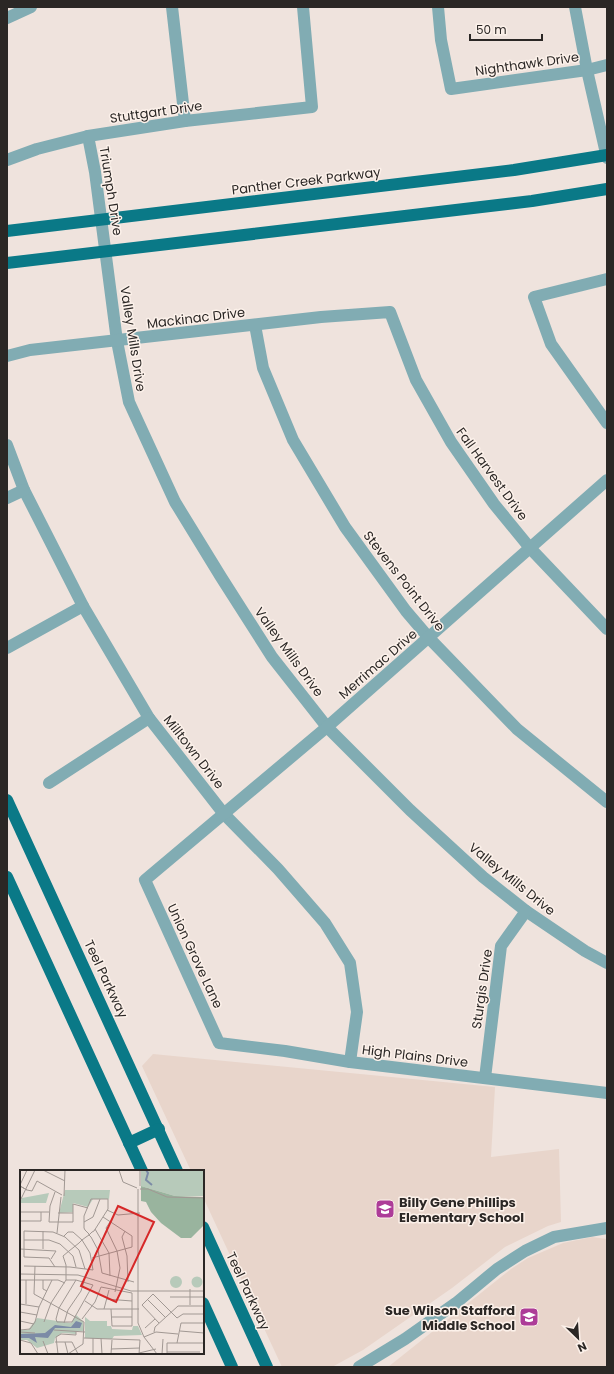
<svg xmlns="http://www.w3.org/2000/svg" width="614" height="1374" font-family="Poppins,sans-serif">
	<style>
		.built { fill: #e8d5cb }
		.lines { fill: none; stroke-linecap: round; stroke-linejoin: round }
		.minor { stroke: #81acb3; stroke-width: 12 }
		.major { stroke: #0a7987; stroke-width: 12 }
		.labels { text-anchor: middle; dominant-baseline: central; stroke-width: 3; stroke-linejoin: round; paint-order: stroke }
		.street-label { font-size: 13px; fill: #2b2725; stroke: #fcf1ea }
		.poi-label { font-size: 13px; font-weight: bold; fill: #2b2725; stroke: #fcf1ea; text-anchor: start }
		.inset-river { fill: none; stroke: #7c8ba6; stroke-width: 2 }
		.inset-road { fill: none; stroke: #a19893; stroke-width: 1 }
		.view { fill: #d62828; fill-opacity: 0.15; stroke: #d62828; stroke-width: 2 }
		.inset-edge { fill: none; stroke: #2b2725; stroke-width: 2 }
	</style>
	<rect width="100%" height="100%" fill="#efe3dd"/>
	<g class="built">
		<path d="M 153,1054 L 495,1087 L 491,1157 L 559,1149 L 561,1222 L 548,1226 L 505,1247 L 452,1288 L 363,1350 L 332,1367 L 282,1367 L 203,1197 L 203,1171 L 191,1171 L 142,1066 Z"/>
		<path d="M 592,1237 L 607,1239 L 607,1367 L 388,1367 L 511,1269 L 528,1258 L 563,1243 Z"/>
	</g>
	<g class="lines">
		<g class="minor">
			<path d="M 172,7 L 185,121"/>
			<path d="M 438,7 L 441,40 L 451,89 L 587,70 L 607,65"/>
			<path d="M 575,7 L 587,70 L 607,158"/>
			<path d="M 7,18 L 31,7"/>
			<path d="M 88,136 L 95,172 L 117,341 L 129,402 L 175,502 L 221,577 L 272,657 L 327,727 L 410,810 L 483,877 L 526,911 L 585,951 L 607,963"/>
			<path d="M 7,160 L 37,149 L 88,136 L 185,121 L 312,107 L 303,7"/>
			<path d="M 607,279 L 534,297 L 551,344 L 607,423"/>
			<path d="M 255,325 L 263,368 L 293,440 L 345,527 L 406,611 L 429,638 L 517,729 L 607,802"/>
			<path d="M 7,356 L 30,350 L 321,317 L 390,312 L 416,380 L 451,442 L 494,504 L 530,548 L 607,629"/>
			<path d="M 7,445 L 24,490 L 83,606 L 149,718 L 224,814 L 278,869 L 325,923 L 350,963 L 357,1012 L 350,1062"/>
			<path d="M 607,480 L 327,727 L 145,880 L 219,1043 L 285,1051 L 350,1062 L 607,1093"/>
			<path d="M 7,498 L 24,490"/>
			<path d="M 7,648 L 83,606"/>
			<path d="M 49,783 L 149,718"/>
			<path d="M 485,1078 L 501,946 L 526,911"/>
			<path d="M 359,1367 L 405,1339 L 456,1303 L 497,1269 L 525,1251 L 554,1237 L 607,1228"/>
		</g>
		<g class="major">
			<path d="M 7,231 L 514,170 L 607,155"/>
			<path d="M 7,263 L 532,201 L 607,189"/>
			<path d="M 7,800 L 177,1171"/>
			<path d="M 7,877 L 142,1171"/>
			<path d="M 129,1143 L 159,1129"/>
			<path d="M 203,1227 L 267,1367"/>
			<path d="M 203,1303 L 232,1367"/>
		</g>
	</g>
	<defs>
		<symbol id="school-square" viewBox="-11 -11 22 22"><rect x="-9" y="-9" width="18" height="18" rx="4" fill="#ad3c98" stroke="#fcf1ea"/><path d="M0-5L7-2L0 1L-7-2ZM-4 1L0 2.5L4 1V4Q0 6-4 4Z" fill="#fff"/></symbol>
	</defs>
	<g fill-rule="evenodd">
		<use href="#school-square" x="374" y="1198" width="22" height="22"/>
		<use href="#school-square" x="518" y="1306" width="22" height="22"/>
	</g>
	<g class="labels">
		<g class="street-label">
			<text transform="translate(527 64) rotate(-8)">Nighthawk Drive</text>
			<text transform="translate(156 112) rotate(-8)">Stuttgart Drive</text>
			<text transform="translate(306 181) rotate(-7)">Panther Creek Parkway</text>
			<text transform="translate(111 191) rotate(81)">Triumph Drive</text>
			<text transform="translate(196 318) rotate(-7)">Mackinac Drive</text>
			<text transform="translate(133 339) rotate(81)">Valley Mills Drive</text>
			<text transform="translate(492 474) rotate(54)">Fall Harvest Drive</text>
			<text transform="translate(404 581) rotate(52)">Stevens Point Drive</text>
			<text transform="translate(289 652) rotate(54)">Valley Mills Drive</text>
			<text transform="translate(378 664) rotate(-41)">Merrimac Drive</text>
			<text transform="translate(194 752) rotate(52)">Milltown Drive</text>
			<text transform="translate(512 879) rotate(39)">Valley Mills Drive</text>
			<text transform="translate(195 956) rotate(65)">Union Grove Lane</text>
			<text transform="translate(106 979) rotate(65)">Teel Parkway</text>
			<text transform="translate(482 989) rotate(-82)">Sturgis Drive</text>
			<text transform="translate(415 1056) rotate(7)">High Plains Drive</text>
			<text transform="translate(248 1291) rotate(65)">Teel Parkway</text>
		</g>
		<g class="poi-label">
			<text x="399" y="1202">Billy Gene Phillips<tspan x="399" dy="15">Elementary School</tspan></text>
			<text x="515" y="1310" text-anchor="end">Sue Wilson Stafford<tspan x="515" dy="15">Middle School</tspan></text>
		</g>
	</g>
	<g transform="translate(20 1170)">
		<rect width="184" height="184" fill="#efe3dd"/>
		<path d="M 121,0 L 184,0 L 184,26 L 155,26 L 121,16 ZM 45,20 L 90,20 L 89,29 L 73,29 L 68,37 L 53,33 L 53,42 L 39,43 ZM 29,23 L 26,33 L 0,33 L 2,28 ZM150 112a6 6 0 1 1 12 0a6 6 0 1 1-12 0ZM171.5 112a5.5 5.5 0 1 1 11 0a5.5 5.5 0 1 1-11 0ZM 56,145 L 63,151 L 64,161 L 56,161 L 56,164 L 42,163 L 35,168 L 34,173 L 17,178 L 7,170 L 0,170 L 0,160 L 8,160 L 17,148 L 51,153 ZM 65,147 L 70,151 L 87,151 L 87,156 L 91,156 L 92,159 L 112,160 L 113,156 L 118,156 L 122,165 L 94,166 L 92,169 L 65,168 Z" fill="#b7caba"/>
		<path d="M 121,16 L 155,26 L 184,27 L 184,55 L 171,68 L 161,68 L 141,53 L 131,42 L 126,32 L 121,31 Z" fill="#99b49e"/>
		<path d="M 56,151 L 62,153 L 60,158 L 35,158 L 28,168 L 15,167 L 17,173 L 9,168 L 0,168 L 0,164 L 25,163 L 35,155 L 51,157 Z" fill="#7c8ba6"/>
		<path class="inset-river" d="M 126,0 L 128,3 L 126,10 L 132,15"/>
		<path class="inset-road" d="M 23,0 L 45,11M 99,0 L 103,12 L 117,18M 120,0 L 120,16M 0,15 L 7,0M 0,16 L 7,20 L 0,16M 118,19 L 118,153 L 124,167 L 137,184M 120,19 L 128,19 L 147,27 L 184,28M 7,20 L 12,21 L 17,11 L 42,25M 35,22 L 30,36 L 29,52 L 53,52 L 53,34 L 68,38M 44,26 L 45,0M 0,31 L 15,0M 87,40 L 98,45 L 120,43M 0,42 L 29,42M 38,43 L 53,43M 1,51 L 21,51 L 21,42M 64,52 L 73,47 L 80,29M 90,52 L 86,58 L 97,81 L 100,98 L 95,122M 75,59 L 89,83 L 90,106M 105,61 L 102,67 L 107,86 L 108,112M 37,63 L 41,27M 4,70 L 29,70 L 40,74 L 53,86 L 56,97M 0,79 L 36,81 L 31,89M 23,79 L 23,61M 72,88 L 112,77 L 112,66 L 83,47M 4,96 L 50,97 L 73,100 L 70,83 L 62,70 L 53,62 L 48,62 L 44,66M 15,96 L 14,124 L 64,152 L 63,174 L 48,184M 35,97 L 29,88 L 4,87 L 4,61 L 33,62 L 45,67 L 59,80 L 65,99M 0,104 L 58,105 L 111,121 L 184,121M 0,110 L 38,110 L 45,113M 23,110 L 23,119 L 27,121M 46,110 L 56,110 L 73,115 L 52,152 L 37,152 L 36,149 L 39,138 L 56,110M 170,119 L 170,135M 184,119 L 184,96M 150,127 L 184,127M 86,129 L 112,131M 127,129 L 145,147M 65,131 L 77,139 L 119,139M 0,134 L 19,137M 6,134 L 6,110M 84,139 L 89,120M 0,142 L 17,145M 92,147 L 112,147M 62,149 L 75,132 L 81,117 L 112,123 L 112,156 L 92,156 L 91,139M 0,151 L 14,154M 24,152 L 31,133 L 46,110 L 46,95 L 43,86 L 49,81 L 59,73 L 62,70 L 66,67 L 69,65 L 72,62 L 74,61 L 88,39 L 88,29 L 71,29 L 64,46 L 64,58 L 65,60 L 69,64 L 69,65 L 71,67 L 78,80 L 82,103 L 114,112M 44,153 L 48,140 L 61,121 L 66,105M 139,153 L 122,135 L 133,124 L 157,148 L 163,144 L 184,144M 125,158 L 135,149M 0,160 L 10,159 L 15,152 L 19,137 L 32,110M 34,160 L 65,162M 160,161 L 184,163M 0,162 L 15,163M 134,162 L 135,157 L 158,136 L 184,136M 124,167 L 136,162 L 158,164M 64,168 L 120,170 L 119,184M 81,168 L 82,184M 0,170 L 11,173 L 18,184M 23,171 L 28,184M 35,172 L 52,172 L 58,184M 45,172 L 48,184M 157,173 L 161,153 L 184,153M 91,179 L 120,178M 147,182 L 180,182M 119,183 L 136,179M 38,184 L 36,167 L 41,164 L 56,165 L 56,161M 73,184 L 73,168M 91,184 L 92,170M 142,184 L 143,169M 147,184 L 147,173 L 184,173"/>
		<path class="view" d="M 98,36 L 134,52 L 96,132 L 61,116 Z"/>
		<rect width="184" height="184" class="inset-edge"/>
	</g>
	<rect width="614" height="1374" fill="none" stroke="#2b2725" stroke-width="16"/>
	<g transform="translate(578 1338) rotate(155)" stroke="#fcf1ea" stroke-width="3" paint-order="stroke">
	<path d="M0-3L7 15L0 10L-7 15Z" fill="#2b2725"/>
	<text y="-6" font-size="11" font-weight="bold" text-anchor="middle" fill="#2b2725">N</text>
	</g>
	<path d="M470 34v6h72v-6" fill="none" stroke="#2b2725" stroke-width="2"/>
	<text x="476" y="34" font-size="12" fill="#2b2725" stroke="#fcf1ea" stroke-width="3" paint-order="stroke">50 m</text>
</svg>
